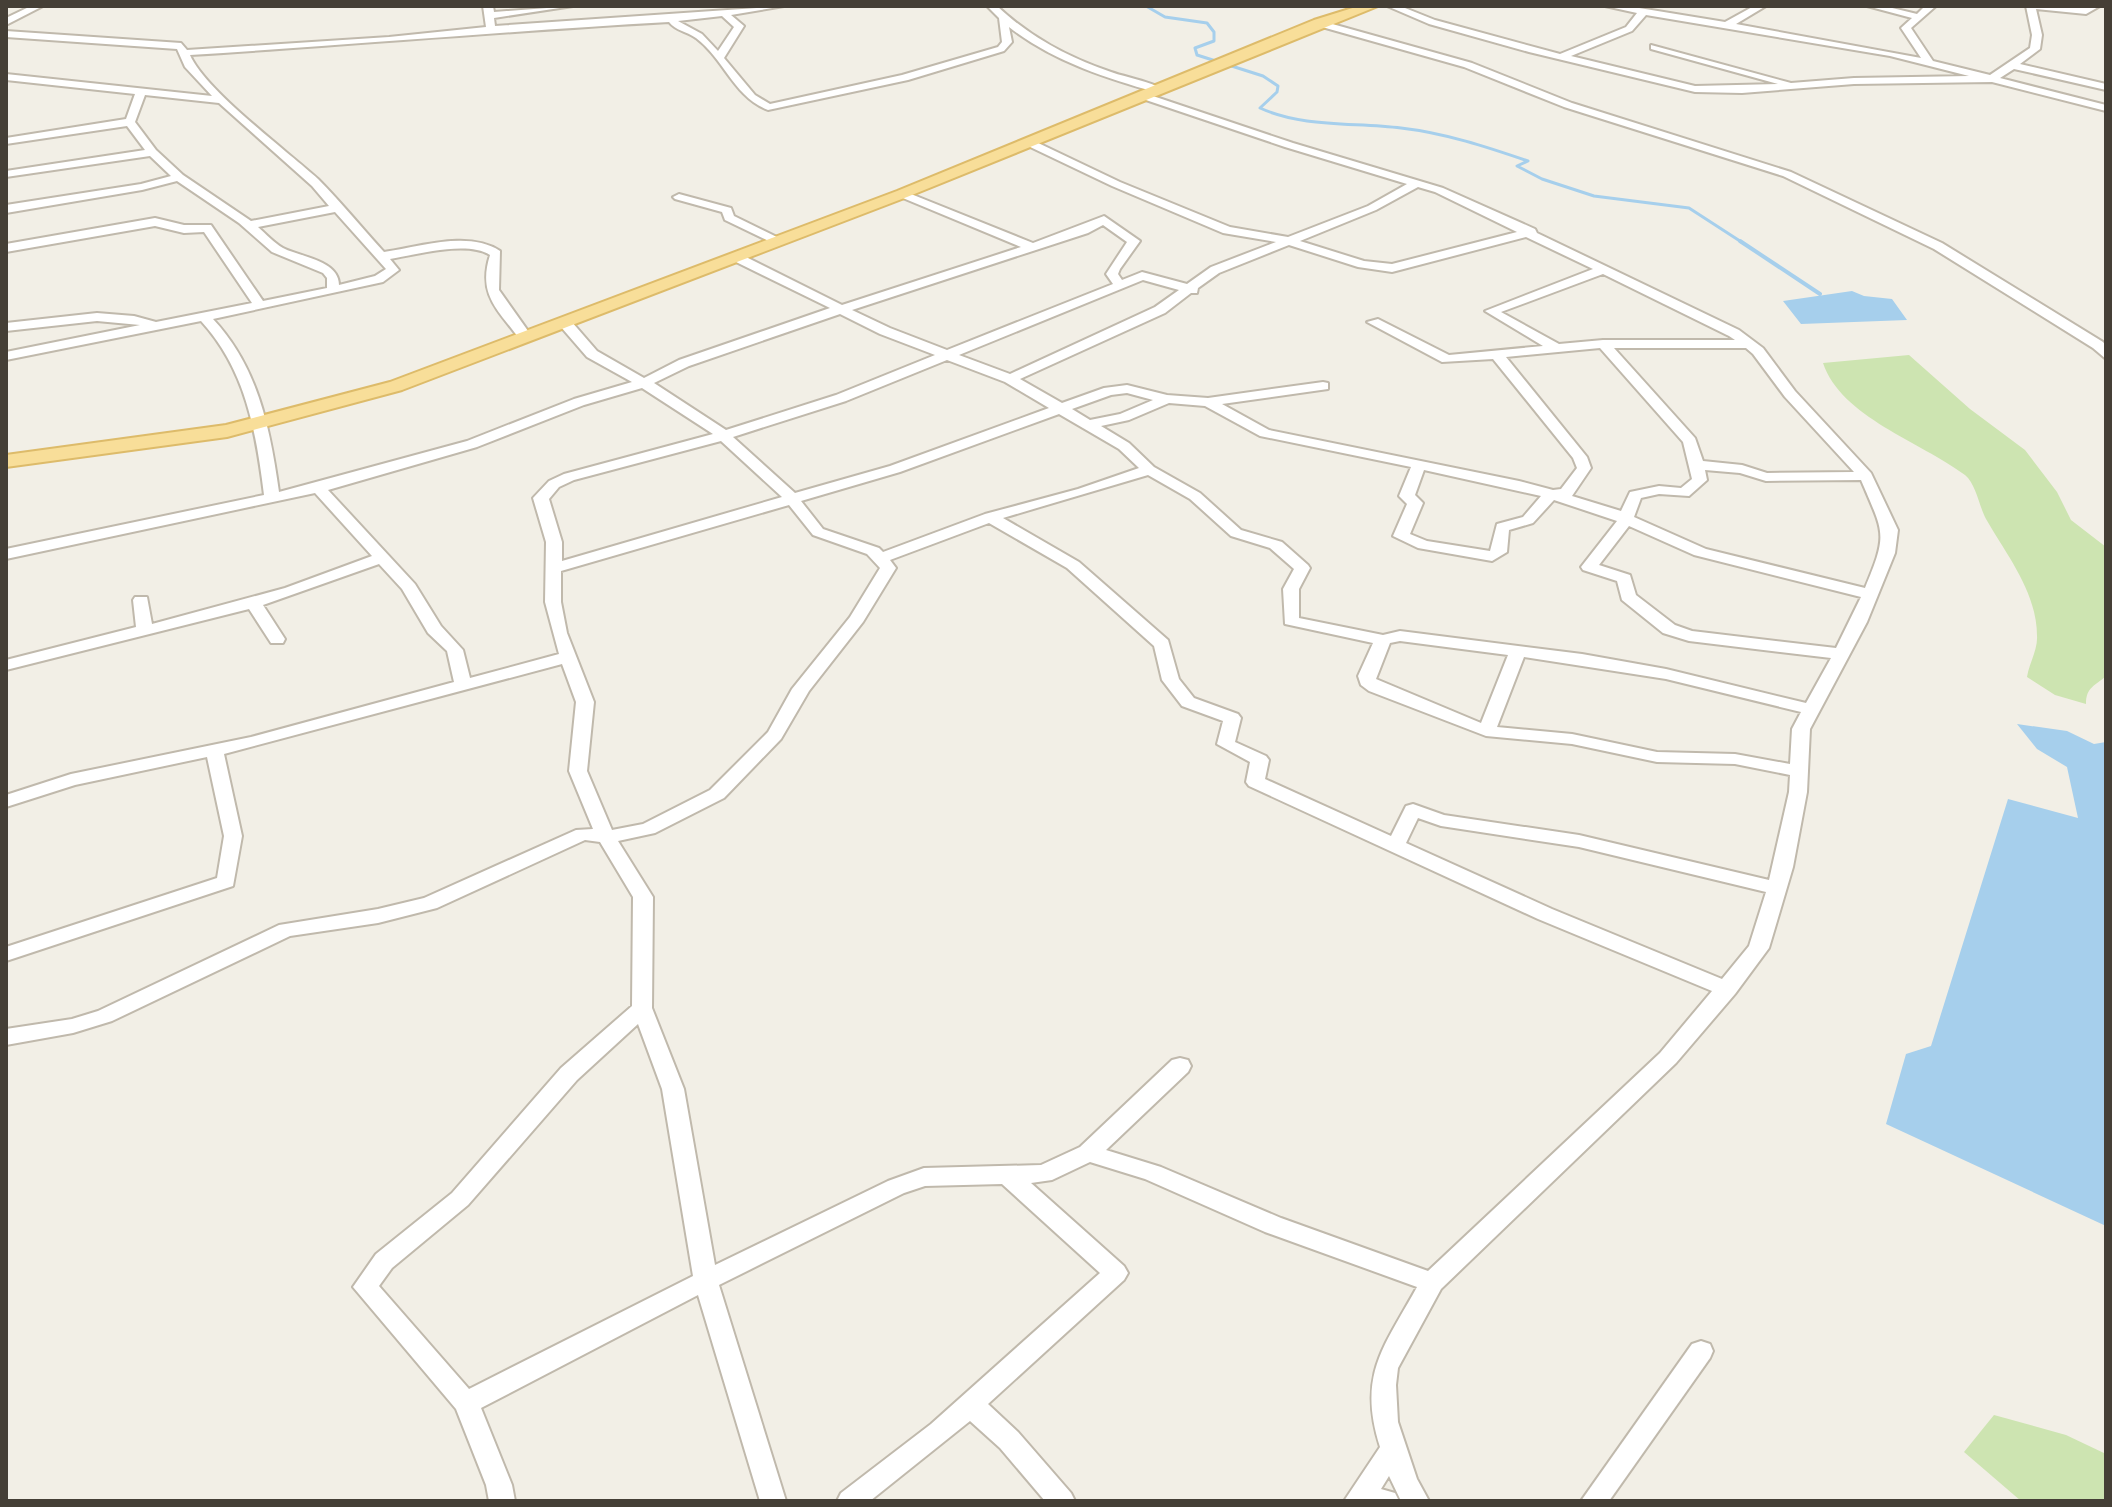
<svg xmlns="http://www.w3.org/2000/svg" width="2112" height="1507" font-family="'Open Sans',sans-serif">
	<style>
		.green { fill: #cde4b1 }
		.water { fill: #a6cfec }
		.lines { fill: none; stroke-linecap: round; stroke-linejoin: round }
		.stream-far1 { stroke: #a6cfec; stroke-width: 3 }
		.stream { stroke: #a6cfec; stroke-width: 4 }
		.minor-casing { stroke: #c0b9ac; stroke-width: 4 }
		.major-casing { stroke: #ddbb6a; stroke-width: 4 }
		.minor { fill: #fff; fill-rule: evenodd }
		.major { fill: #f8de99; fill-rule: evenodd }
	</style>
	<rect width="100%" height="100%" fill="#f2efe6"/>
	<g class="green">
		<path d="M 1909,355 L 1970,409 L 2025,450 L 2057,492 L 2071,520 L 2106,547 L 2106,676 C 2095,686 2086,687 2086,704 L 2055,695 L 2027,677 C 2029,664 2038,649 2037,636 C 2037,592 2006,554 1986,519 C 1979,506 1976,484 1965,475 C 1921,442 1841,417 1823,363 Z"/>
		<path d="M 1994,1415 L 2066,1435 L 2106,1454 L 2106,1501 L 2021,1501 L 1964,1452 Z"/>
	</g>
	<g class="water">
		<path d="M 1852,291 L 1864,296 L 1892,299 L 1907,320 L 1801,324 L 1783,301 Z"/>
		<path d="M 2017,724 L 2067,731 L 2094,744 L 2106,742 L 2106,1226 L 1886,1124 L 1906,1054 L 1931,1046 L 2008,799 L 2078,818 L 2067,767 L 2037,749 Z"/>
	</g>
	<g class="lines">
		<path class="stream-far1" d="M 1146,6 L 1165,17 L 1207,23 L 1214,32 L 1214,41 L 1195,48 L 1197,55 L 1263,76 L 1278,86 L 1277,92 L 1260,108 C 1304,128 1355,122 1401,128 C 1445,133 1487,147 1528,161 L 1517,166 L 1542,179 L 1594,196 L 1689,208 L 1743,243"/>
		<path class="stream" d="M 1740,241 L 1820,294"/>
		<defs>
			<g id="minor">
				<path d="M 31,6 L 43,6 L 6,25 L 6,18 Z"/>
				<path d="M 483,6 L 493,6 L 494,12 L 573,6 L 494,18 L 495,26 L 784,6 L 731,15 L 744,26 L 724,58 L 755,95 L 770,104 L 902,75 L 998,47 L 1002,42 L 999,18 L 987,6 L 997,6 C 1031,38 1068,57 1111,72 C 1128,78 1150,81 1164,90 L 1155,92 C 1103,77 1053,61 1009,27 L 1012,42 L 1004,51 L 908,80 L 768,110 C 734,97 724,59 696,38 C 686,31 676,31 669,22 C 509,31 350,45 190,55 C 205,90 287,151 318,179 C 341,202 362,228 384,252 C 419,247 469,230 500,251 L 499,290 L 533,338 L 521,341 C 499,310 477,296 490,255 C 467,240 415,255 390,259 L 399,270 L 383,282 L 213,319 C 258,367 270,428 279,492 L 467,441 L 574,399 L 632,382 L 587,357 L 561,327 L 561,321 L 571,321 L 597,351 L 644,378 L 679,360 L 830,308 L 734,261 L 734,255 L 742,255 L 842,305 L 1021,247 L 898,196 L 898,192 L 906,192 L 1033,243 L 1104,216 L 1140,241 L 1120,269 L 1118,274 L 1122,280 L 1142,272 L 1187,284 L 1211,267 L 1276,242 L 1223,233 L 1112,186 L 1026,145 L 1026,141 L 1034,141 L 1120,182 L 1230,227 L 1288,237 L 1368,206 L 1407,184 L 1285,147 L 1140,98 L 1140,94 L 1144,93 L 1293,143 L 1443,188 L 1535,229 L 1537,233 L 1739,330 L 1763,348 L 1795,391 L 1871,473 L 1898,530 L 1895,553 L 1867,622 L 1810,729 L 1807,792 L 1793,867 L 1769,948 L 1735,994 L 1676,1063 L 1441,1289 L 1398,1368 L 1396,1385 L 1398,1422 L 1417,1479 L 1429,1501 L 1401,1501 L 1389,1476 L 1381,1489 L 1395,1493 L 1399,1501 L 1344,1501 L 1380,1447 C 1357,1375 1384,1347 1417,1287 L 1265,1232 L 1145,1179 L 1090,1162 L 1052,1180 L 1031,1183 L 1124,1266 L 1128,1273 L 1124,1280 L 988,1404 L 1018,1432 L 1071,1493 L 1075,1501 L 1045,1501 L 1000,1448 L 970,1421 L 870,1501 L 837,1501 L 841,1493 L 931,1424 L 1100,1273 L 1002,1184 L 925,1186 L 904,1193 L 719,1285 L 786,1501 L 760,1501 L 698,1295 L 481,1408 L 512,1485 L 515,1501 L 489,1501 L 486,1485 L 456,1409 L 353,1287 L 376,1254 L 452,1193 L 561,1068 L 632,1006 L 633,897 L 600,842 L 585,840 L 437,908 L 378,923 L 290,936 L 112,1021 L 73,1033 L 6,1045 L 6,1029 L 72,1019 L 98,1011 L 279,925 L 378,909 L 424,898 L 576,830 L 593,829 L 569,771 L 576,702 L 562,664 L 224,754 L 242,836 L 233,886 L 6,961 L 6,947 L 217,878 L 224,836 L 207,757 L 75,785 L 6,807 L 6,795 L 71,774 L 251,737 L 454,682 L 447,651 L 428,633 L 402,589 L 379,564 L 263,605 L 285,639 L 283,643 L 271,643 L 249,609 L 6,670 L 6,660 L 136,627 L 133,600 L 135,597 L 147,597 L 152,624 L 285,588 L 372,556 L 315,493 L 6,559 L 6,549 L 264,495 C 256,431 246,370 201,321 L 6,360 L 6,352 L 140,325 L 97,321 L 6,331 L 6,323 L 97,313 L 134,316 L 156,322 L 252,303 L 204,232 L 184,233 L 155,226 L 6,252 L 6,244 L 155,218 L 184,225 L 211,225 L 263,301 L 327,288 L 327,278 L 323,273 L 272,252 L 239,223 L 177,181 L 142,190 L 6,213 L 6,205 L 141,184 L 171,176 L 150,156 L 6,177 L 6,171 L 145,150 L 127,126 L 6,144 L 6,138 L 126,119 L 135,94 L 6,80 L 6,74 L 212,96 L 185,67 L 177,49 L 6,37 L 6,31 L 181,43 L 187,50 L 389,37 L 486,27 ZM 722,16 L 734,27 L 718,51 L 702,34 L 678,21 ZM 145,95 L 219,103 L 312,186 L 329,206 L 251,221 L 183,175 L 156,150 L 135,122 ZM 1418,187 L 1435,192 L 1517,232 L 1392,264 L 1364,261 L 1300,241 L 1376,210 ZM 335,212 L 386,269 L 375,276 L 339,285 C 339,260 300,257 283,248 C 274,243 266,234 258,227 ZM 1103,225 L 1127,242 L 1106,274 L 1113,284 L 947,350 L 890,328 L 852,310 L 1088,233 ZM 1526,237 L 1593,269 L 1485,311 L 1543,346 L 1449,355 L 1378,319 L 1367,322 L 1442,362 L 1493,359 L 1573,458 L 1577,468 L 1561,489 L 1553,490 L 1519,481 L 1269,430 L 1222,404 L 1328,389 L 1328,383 L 1323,382 L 1208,398 L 1167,395 L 1127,385 L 1104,388 L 1062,403 L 1020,379 L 1165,313 L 1191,293 L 1197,293 L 1198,288 L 1219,273 L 1289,245 L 1358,267 L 1392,272 ZM 1603,274 L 1729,336 L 1735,340 L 1603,340 L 1559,344 L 1501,312 ZM 1143,280 L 1179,290 L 1155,307 L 1010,374 L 959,355 ZM 840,314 L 880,334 L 935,355 L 836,395 L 726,430 L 654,383 L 689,366 ZM 1600,348 L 1683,442 L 1692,479 L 1681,488 L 1659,486 L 1630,492 L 1621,511 L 1572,496 L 1591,468 L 1587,457 L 1506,357 ZM 1614,348 L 1746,348 L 1753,354 L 1785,397 L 1854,472 L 1767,473 L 1742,465 L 1703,461 L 1695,438 ZM 947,360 L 1005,382 L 1049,408 L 890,466 L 795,493 L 733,437 L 846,401 ZM 642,388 L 713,434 L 564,474 L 549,481 L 533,498 L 546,542 L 545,602 L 559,654 L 470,678 L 463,650 L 441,626 L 415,584 L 328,490 L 477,447 L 584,405 ZM 1127,393 L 1153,400 L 1120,414 L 1090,420 L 1072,409 L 1111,395 ZM 1169,403 L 1205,406 L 1260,436 L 1411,467 L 1399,496 L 1407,504 L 1393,536 L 1418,548 L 1492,561 L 1507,552 L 1509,530 L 1533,523 L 1554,500 L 1617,521 L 1581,567 L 1583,570 L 1617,581 L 1622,600 L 1663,633 L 1689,641 L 1831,658 L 1806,703 L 1666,669 L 1582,654 L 1400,631 L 1383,635 L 1299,618 L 1299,589 L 1310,568 L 1308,565 L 1282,542 L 1241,530 L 1200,493 L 1154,467 L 1129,443 L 1101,426 L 1129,420 ZM 1059,414 L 1119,449 L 1139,468 L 1078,489 L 985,514 L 883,552 L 879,548 L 823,529 L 801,501 L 900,472 ZM 721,441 L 782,497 L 562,561 L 562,542 L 549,499 L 559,487 L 574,480 ZM 1424,470 L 1541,496 L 1523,517 L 1497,524 L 1490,551 L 1427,541 L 1410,534 L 1423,503 L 1415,495 ZM 1705,470 L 1740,473 L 1766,481 L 1861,480 C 1884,534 1888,533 1865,588 L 1706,549 L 1634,517 L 1641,498 L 1659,494 L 1689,496 L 1707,480 ZM 1148,475 L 1190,499 L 1231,536 L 1270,548 L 1294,569 L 1283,589 L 1285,624 L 1373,643 L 1358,676 L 1361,685 L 1369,691 L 1486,736 L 1572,744 L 1657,762 L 1735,764 L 1790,775 L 1789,792 L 1769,880 L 1579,835 L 1444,815 L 1413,804 L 1406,806 L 1391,836 L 1265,779 L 1269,760 L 1266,756 L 1235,742 L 1241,718 L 1238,714 L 1194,698 L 1179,679 L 1168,640 L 1079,562 L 1003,518 ZM 789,505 L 813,535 L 867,554 L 880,568 L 850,617 L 792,689 L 768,732 L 710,790 L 643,824 L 612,830 L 587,771 L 594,702 L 567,633 L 561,602 L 561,571 ZM 989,523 L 1067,568 L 1154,646 L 1162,680 L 1182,706 L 1223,721 L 1217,744 L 1250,762 L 1246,782 L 1249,786 L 1538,919 L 1712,991 L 1660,1053 L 1428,1271 L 1281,1218 L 1161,1167 L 1106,1150 L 1188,1072 L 1191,1066 L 1188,1060 L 1180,1058 L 1172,1060 L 1080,1147 L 1041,1165 L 924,1168 L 888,1181 L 715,1265 L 684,1089 L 652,1008 L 653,897 L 618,841 L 655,833 L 724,798 L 781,739 L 809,691 L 863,622 L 896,568 L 890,560 ZM 1629,526 L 1694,555 L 1861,597 L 1836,648 L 1692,631 L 1675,625 L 1636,595 L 1630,575 L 1599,565 ZM 1400,641 L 1508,655 L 1481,723 L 1376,679 L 1390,643 ZM 1524,657 L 1666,679 L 1801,712 L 1792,729 L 1790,764 L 1735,754 L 1657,752 L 1572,734 L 1497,727 ZM 1418,818 L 1441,826 L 1579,847 L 1766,892 L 1749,946 L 1722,979 L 1552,909 L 1406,843 ZM 638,1024 L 662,1089 L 693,1276 L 469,1389 L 379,1286 L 392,1268 L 468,1205 L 577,1080 Z"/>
				<path d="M 1387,6 L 1400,6 L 1435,20 L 1560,54 L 1626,27 L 1637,13 L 1605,6 L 1627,6 L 1725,22 L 1754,6 L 1766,6 L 1736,24 L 1921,58 L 1901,28 L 1912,18 L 1867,6 L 1884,6 L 1917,14 L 1925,6 L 1936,6 L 1911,28 L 1933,61 L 1990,75 L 2030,48 L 2032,35 L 2026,6 L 2100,6 L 2086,14 L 2036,9 L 2042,35 L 2040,49 L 2020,64 L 2106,84 L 2106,90 L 2014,69 L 2000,78 L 2106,105 L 2106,111 L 1992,82 L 1854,84 L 1742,93 L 1695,92 L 1529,52 L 1429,24 ZM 1646,15 L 1890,56 L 1969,76 L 1854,78 L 1791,83 L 1651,45 L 1651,49 L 1778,84 L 1695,86 L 1571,56 L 1632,31 Z"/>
				<path d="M 1318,20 L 1472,63 L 1572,103 L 1791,172 L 1942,243 L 2103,342 L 2106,346 L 2106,359 L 2093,348 L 1934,249 L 1783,176 L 1564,107 L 1464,67 L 1315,25 L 1313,23 Z"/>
				<path d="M 679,194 L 731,208 L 734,216 L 785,241 L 775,244 L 725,220 L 722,212 L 675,199 L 673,197 Z"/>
				<path d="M 1701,1341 L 1710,1344 L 1713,1351 L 1710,1358 L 1609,1501 L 1581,1501 L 1692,1344 Z"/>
			</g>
			<path id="major" d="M 1359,6 L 1378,6 L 907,197 L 402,390 L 227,437 L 6,467 L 6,455 L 226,425 L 390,382 L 897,191 L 1314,20 Z"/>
		</defs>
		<use href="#minor" class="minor-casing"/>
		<use href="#major" class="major-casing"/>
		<use href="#minor" class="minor"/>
		<use href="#major" class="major"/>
	</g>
	<rect width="2112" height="1507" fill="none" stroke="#453f36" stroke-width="16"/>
</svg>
